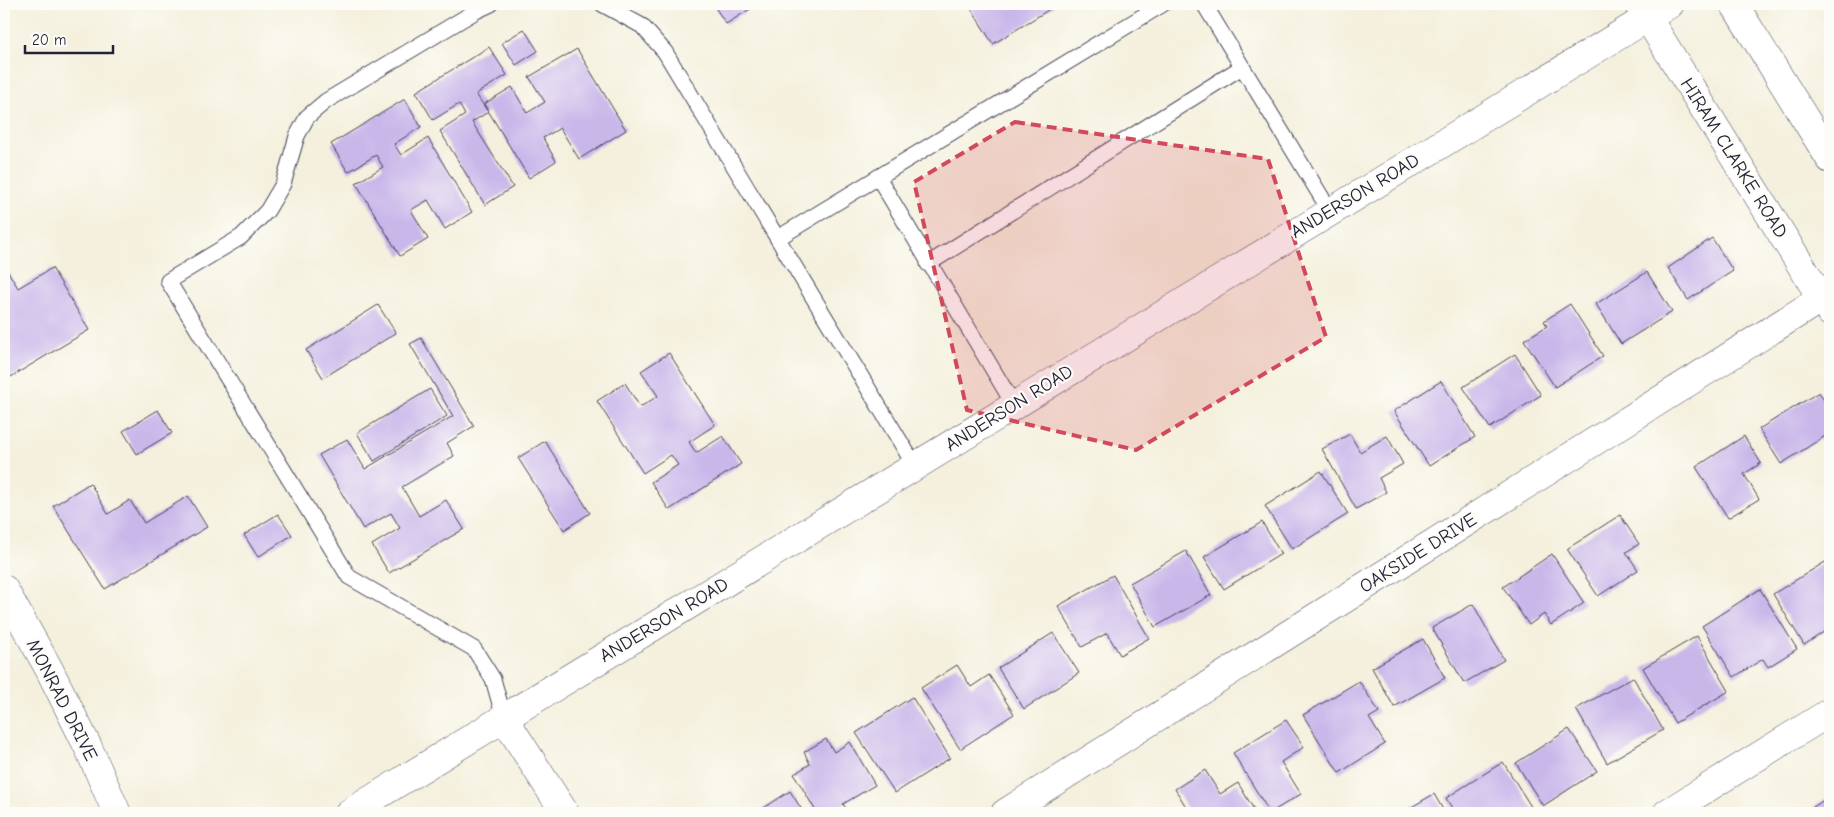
<svg xmlns="http://www.w3.org/2000/svg" width="1834" height="817" font-family="'Comic Neue',sans-serif">
	<style>
		.building { fill: #c9b7ea }
		.lines { fill: none; stroke-linecap: round; stroke-linejoin: round }
		.lane-casing { stroke: #424153; stroke-width: 17 }
		.street-casing { stroke: #424153; stroke-width: 29 }
		.secondary-casing { stroke: #424153; stroke-width: 29 }
		.lane { stroke: #fff; stroke-width: 15 }
		.street { stroke: #fff; stroke-width: 28 }
		.secondary { stroke: #fff; stroke-width: 28 }
		.marked { fill: #d1495b; fill-opacity: 0.2; stroke: #d1495b; stroke-width: 4; stroke-dasharray: 10 6; stroke-linejoin: round }
		.labels { text-anchor: middle; dominant-baseline: central; stroke-width: 4.5; stroke-linejoin: round; paint-order: stroke }
		.street-label { font-size: 19px; fill: #22223b; stroke: #fdfcf7 }
	</style>
	<rect width="100%" height="100%" fill="#fdfcf7"/>
	<filter id="ink" filterUnits="userSpaceOnUse"><feTurbulence type="fractalNoise" baseFrequency=".02" numOctaves="2"/><feDisplacementMap in="SourceGraphic" scale="10" xChannelSelector="R" yChannelSelector="G"/><feConvolveMatrix kernelMatrix="1 2 1 2 8 2 1 2 1" color-interpolation-filters="sRGB"/></filter>
	<filter id="wash" filterUnits="userSpaceOnUse"><feTurbulence type="fractalNoise" baseFrequency=".0096" numOctaves="4" result="noise"/><feDisplacementMap in="SourceGraphic" scale="20" xChannelSelector="R" yChannelSelector="G"/><feGaussianBlur stdDeviation="1.12" result="paint"/><feColorMatrix in="noise" values="0 0 0 0 0 0 0 0 0 0 0 0 0 0 0 0 0 1.4 0 .05"/><feComposite in="paint" operator="in"/></filter>
	<g filter="url(#wash)">
		<rect width="100%" height="100%" fill="#f4f0dd"/>
		<g id="blocks">
			<g class="building">
				<path d="M 713,4 L 758,4 L 726,24 Z"/>
				<path d="M 968,4 L 1058,4 L 993,44 Z"/>
				<path d="M 524,29 L 538,51 L 516,65 L 502,43 Z"/>
				<path d="M 489,47 L 507,75 L 476,94 L 488,112 L 472,122 L 513,187 L 485,205 L 440,131 L 465,115 L 459,104 L 433,120 L 416,92 Z"/>
				<path d="M 577,49 L 626,130 L 579,159 L 560,128 L 543,138 L 556,161 L 529,178 L 484,104 L 512,87 L 527,113 L 545,102 L 529,77 Z"/>
				<path d="M 405,99 L 421,127 L 394,144 L 401,155 L 428,138 L 472,212 L 445,229 L 428,200 L 411,210 L 428,239 L 400,256 L 356,183 L 383,167 L 376,155 L 348,172 L 331,144 Z"/>
				<path d="M 1712,238 L 1733,271 L 1688,300 L 1668,268 Z"/>
				<path d="M 4,265 L 18,288 L 52,268 L 89,330 L 4,381 Z"/>
				<path d="M 1647,272 L 1672,312 L 1621,344 L 1596,304 Z"/>
				<path d="M 1570,304 L 1603,356 L 1555,387 L 1524,340 L 1547,326 L 1544,321 Z"/>
				<path d="M 378,305 L 396,333 L 323,378 L 306,350 Z"/>
				<path d="M 421,338 L 474,426 L 447,443 L 454,456 L 402,487 L 419,516 L 446,500 L 464,529 L 389,573 L 372,545 L 400,528 L 391,513 L 363,529 L 319,455 L 347,439 L 365,469 L 453,416 L 410,344 Z"/>
				<path d="M 669,353 L 715,425 L 689,442 L 696,453 L 723,436 L 741,464 L 669,510 L 651,482 L 678,465 L 671,455 L 643,473 L 597,401 L 625,383 L 640,407 L 658,396 L 641,371 Z"/>
				<path d="M 1515,354 L 1541,395 L 1490,428 L 1463,387 Z"/>
				<path d="M 1441,381 L 1475,437 L 1429,466 L 1394,411 Z"/>
				<path d="M 430,389 L 447,416 L 374,461 L 357,433 Z"/>
				<path d="M 1819,392 L 1830,410 L 1830,433 L 1781,464 L 1759,429 Z"/>
				<path d="M 158,410 L 172,433 L 137,454 L 123,431 Z"/>
				<path d="M 1350,434 L 1360,452 L 1387,436 L 1403,464 L 1379,478 L 1386,492 L 1356,509 L 1322,449 Z"/>
				<path d="M 1744,436 L 1761,463 L 1744,474 L 1759,499 L 1728,518 L 1696,467 Z"/>
				<path d="M 545,441 L 590,513 L 564,530 L 518,458 Z"/>
				<path d="M 1321,471 L 1348,514 L 1292,549 L 1265,506 Z"/>
				<path d="M 90,483 L 108,514 L 130,500 L 144,523 L 188,496 L 207,527 L 105,589 L 53,506 Z"/>
				<path d="M 278,514 L 292,535 L 258,557 L 244,535 Z"/>
				<path d="M 1620,515 L 1639,544 L 1626,552 L 1638,570 L 1598,596 L 1567,549 Z"/>
				<path d="M 1262,522 L 1281,554 L 1224,589 L 1204,557 Z"/>
				<path d="M 1186,551 L 1211,595 L 1155,627 L 1130,583 Z"/>
				<path d="M 1552,554 L 1584,603 L 1551,625 L 1544,614 L 1529,625 L 1503,587 Z"/>
				<path d="M 1830,559 L 1830,628 L 1804,645 L 1773,594 Z"/>
				<path d="M 1113,575 L 1149,638 L 1120,655 L 1107,633 L 1082,647 L 1058,606 Z"/>
				<path d="M 1760,589 L 1797,649 L 1768,667 L 1763,659 L 1734,677 L 1702,626 Z"/>
				<path d="M 1473,604 L 1504,660 L 1464,683 L 1432,628 Z"/>
				<path d="M 1053,633 L 1079,673 L 1024,709 L 998,668 Z"/>
				<path d="M 1697,636 L 1729,691 L 1675,723 L 1643,668 Z"/>
				<path d="M 1423,639 L 1445,678 L 1394,707 L 1372,668 Z"/>
				<path d="M 957,665 L 971,687 L 989,675 L 1014,714 L 960,749 L 921,688 Z"/>
				<path d="M 1633,677 L 1663,730 L 1607,763 L 1576,709 Z"/>
				<path d="M 1359,681 L 1379,712 L 1369,718 L 1385,744 L 1339,773 L 1303,715 Z"/>
				<path d="M 912,697 L 950,758 L 895,793 L 856,733 Z"/>
				<path d="M 1286,720 L 1304,747 L 1281,762 L 1301,794 L 1270,813 L 1233,753 Z"/>
				<path d="M 1569,729 L 1597,771 L 1543,806 L 1516,763 Z"/>
				<path d="M 826,739 L 834,752 L 850,742 L 875,785 L 843,804 L 849,813 L 817,813 L 794,774 L 810,764 L 804,752 Z"/>
				<path d="M 1503,762 L 1535,813 L 1455,813 L 1446,798 Z"/>
				<path d="M 1205,770 L 1220,794 L 1238,783 L 1256,813 L 1190,813 L 1175,789 Z"/>
				<path d="M 790,791 L 804,813 L 756,813 Z"/>
				<path d="M 1434,794 L 1445,813 L 1401,813 Z"/>
				<path d="M 1830,796 L 1830,813 L 1817,813 L 1813,807 Z"/>
			</g>
		</g>
	</g>
	<g filter="url(#ink)">
		<use href="#blocks" fill-opacity="0" stroke="#424153" stroke-width="1"/>
		<g class="lines">
			<defs>
				<g id="lane">
					<path d="M 491,4 L 476,11 L 326,101 L 307,117 L 297,136 L 283,184 L 267,211 L 241,237 L 168,281 L 349,577 L 474,649 L 493,679 L 504,718"/>
					<path d="M 602,4 L 642,26 L 665,52 L 915,466"/>
					<path d="M 1204,4 L 1330,211"/>
					<path d="M 878,177 L 1014,405"/>
					<path d="M 778,238 L 1163,4"/>
					<path d="M 928,264 L 1242,67"/>
				</g>
				<g id="street">
					<path d="M 4,589 L 49,669 L 88,747 L 117,813"/>
					<path d="M 504,718 L 565,813"/>
					<path d="M 1005,813 L 1830,293"/>
					<path d="M 1667,813 L 1830,712"/>
				</g>
				<g id="secondary">
					<path d="M 1639,4 L 1830,312"/>
					<path d="M 1734,4 L 1830,159"/>
					<path d="M 349,813 L 1670,4"/>
				</g>
			</defs>
			<use href="#lane" class="lane-casing"/>
			<use href="#street" class="street-casing"/>
			<use href="#secondary" class="secondary-casing"/>
			<use href="#lane" class="lane"/>
			<use href="#street" class="street"/>
			<use href="#secondary" class="secondary"/>
		</g>
	</g>
	<path class="marked" d="M 1015,122 L 1268,159 L 1326,337 L 1136,450 L 967,410 L 914,182 Z"/>
	<g class="labels">
		<g class="street-label">
			<text transform="translate(1734 158) rotate(58)">HIRAM CLARKE ROAD</text>
			<text transform="translate(1355 196) rotate(-31)">ANDERSON ROAD</text>
			<text transform="translate(1009 408) rotate(-32)">ANDERSON ROAD</text>
			<text transform="translate(1418 553) rotate(-32)">OAKSIDE DRIVE</text>
			<text transform="translate(664 620) rotate(-31)">ANDERSON ROAD</text>
			<text transform="translate(62 700) rotate(63)">MONRAD DRIVE</text>
		</g>
	</g>
	<rect width="1834" height="817" fill="none" stroke="#fdfcf7" stroke-width="20"/>
	<path d="M25 45v8h88v-8" fill="none" stroke="#22223b" stroke-width="2.5"/>
	<text x="32" y="45" font-size="15" fill="#22223b" stroke="#fdfcf7" stroke-width="4" paint-order="stroke">20 m</text>
</svg>
